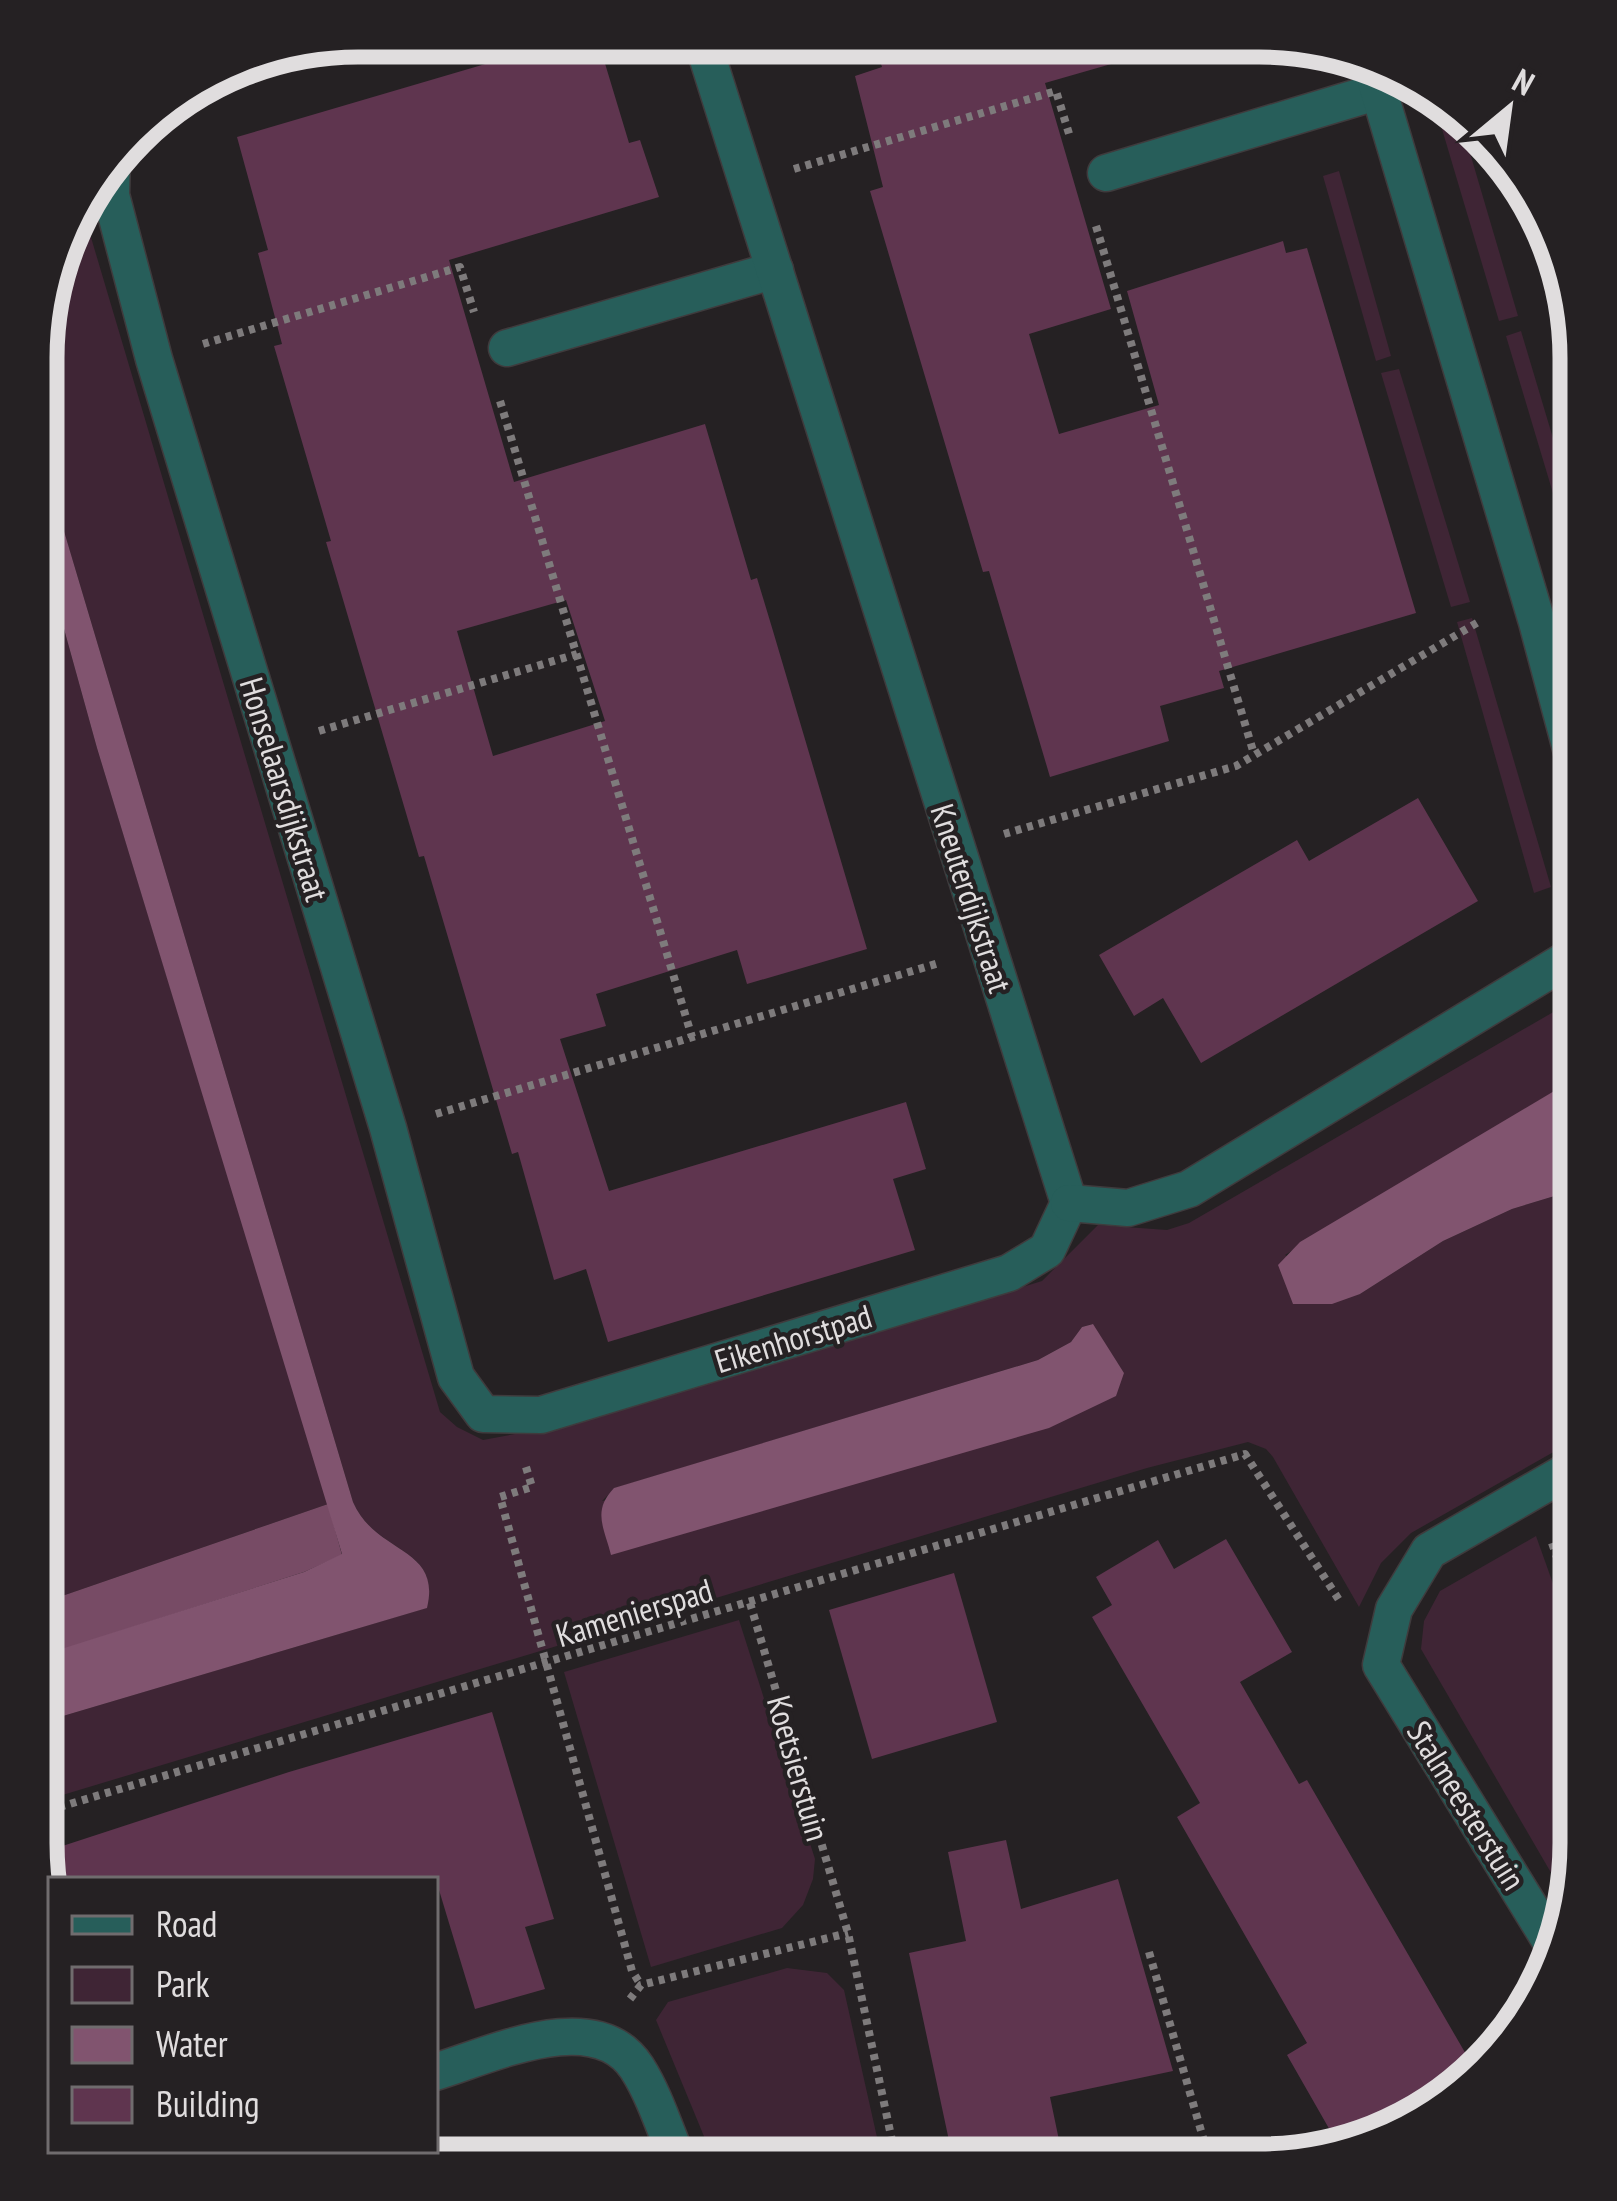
<svg xmlns="http://www.w3.org/2000/svg" width="1617" height="2201" font-family="'PT Sans Narrow',sans-serif">
	<style>
		.green { fill: #3f2535; fill-rule: evenodd }
		.forest { fill: #774b65 }
		.water { fill: #81546f }
		.building { fill: #5f354f; fill-rule: evenodd }
		.lines { fill: none; stroke-linecap: round; stroke-linejoin: round }
		.lane-casing { stroke: #3f3b3d; stroke-width: 39 }
		.street-casing { stroke: #3f3b3d; stroke-width: 39 }
		.path { stroke: #7e7b7c; stroke-width: 8; stroke-dasharray: 6 6; stroke-linecap: butt }
		.lane { stroke: #275e5a; stroke-width: 36 }
		.street { stroke: #275e5a; stroke-width: 36 }
		.labels { text-anchor: middle; dominant-baseline: central; stroke-width: 9; stroke-linejoin: round; paint-order: stroke }
		.street-label { font-size: 33px; fill: #e0ddde; stroke: #252123 }
		.rim { fill: none; stroke: #e0ddde; stroke-width: 15 }
	</style>
	<rect width="100%" height="100%" fill="#252123"/>
	<g class="green">
		<path d="M 1431,92 L 1455,102 L 1518,316 L 1499,321 Z"/>
		<path d="M 1339,171 L 1391,356 L 1376,361 L 1323,176 Z"/>
		<path d="M 79,197 L 440,1412 L 457,1427 L 483,1440 L 580,1422 L 1042,1281 L 1098,1225 L 1167,1230 L 1189,1223 L 1581,996 L 1581,1075 L 1285,1255 L 1360,1294 L 1443,1241 L 1512,1209 L 1581,1188 L 1580,1437 L 1411,1533 L 1381,1563 L 1359,1607 L 1273,1457 L 1266,1449 L 1248,1442 L 1147,1468 L 36,1803 L 36,1724 L 426,1608 C 443,1546 376,1555 353,1502 L 39,447 L 39,315 ZM 1092,1324 L 1124,1373 L 602,1501 L 615,1488 L 1038,1360 L 1071,1342 L 1082,1327 Z"/>
		<path d="M 1521,331 L 1581,532 L 1581,587 L 1506,336 Z"/>
		<path d="M 1399,369 L 1470,602 L 1451,607 L 1381,373 Z"/>
		<path d="M 38,535 L 97,748 L 328,1504 L 36,1605 Z"/>
		<path d="M 1472,618 L 1551,887 L 1534,893 L 1457,622 Z"/>
		<path d="M 1536,1536 L 1580,1659 L 1580,1865 L 1568,1902 L 1421,1649 L 1424,1621 L 1440,1591 Z"/>
		<path d="M 739,1620 L 815,1859 L 813,1879 L 803,1905 L 782,1928 L 651,1967 L 564,1672 Z"/>
		<path d="M 787,1968 L 827,1973 L 844,1990 L 883,2164 L 715,2163 L 656,2020 L 668,2002 Z"/>
	</g>
	<path class="forest" d="M 328,1504 L 342,1555 L 304,1572 L 36,1658 L 36,1605 Z"/>
	<g class="water">
		<path d="M 39,447 L 353,1502 C 376,1555 442,1546 427,1608 L 36,1724 L 36,1657 L 304,1572 L 342,1554 L 97,748 L 38,535 Z"/>
		<path d="M 1581,1075 L 1581,1188 L 1512,1209 L 1443,1241 L 1360,1294 L 1332,1304 L 1293,1304 L 1278,1265 L 1300,1242 Z"/>
		<path d="M 1093,1324 L 1124,1373 L 1116,1396 L 1049,1428 L 611,1555 C 604,1527 592,1511 614,1488 L 1038,1360 L 1071,1342 L 1082,1327 Z"/>
	</g>
	<g class="building">
		<path d="M 577,37 L 597,37 L 629,143 L 640,140 L 659,197 L 449,260 L 514,482 L 705,424 L 751,580 L 757,578 L 773,631 L 867,949 L 747,984 L 737,950 L 596,994 L 606,1026 L 560,1039 L 609,1191 L 906,1102 L 926,1169 L 893,1179 L 915,1250 L 608,1342 L 586,1269 L 554,1280 L 518,1152 L 512,1154 L 424,856 L 419,857 L 326,542 L 331,541 L 274,346 L 282,344 L 258,253 L 268,250 L 237,137 ZM 566,600 L 605,721 L 493,756 L 457,631 Z"/>
		<path d="M 873,38 L 1144,38 L 1146,54 L 1045,83 L 1111,309 L 1029,334 L 1059,434 L 1159,405 L 1127,291 L 1283,241 L 1286,253 L 1307,248 L 1416,613 L 1219,671 L 1224,688 L 1160,706 L 1169,741 L 1050,777 L 989,571 L 983,572 L 870,191 L 883,187 L 855,76 L 882,67 Z"/>
		<path d="M 1418,798 L 1478,901 L 1201,1063 L 1163,998 L 1134,1016 L 1099,955 L 1297,840 L 1309,861 Z"/>
		<path d="M 1226,1539 L 1292,1652 L 1240,1682 L 1299,1784 L 1307,1780 L 1474,2068 L 1402,2132 L 1339,2146 L 1287,2055 L 1307,2043 L 1177,1817 L 1200,1803 L 1092,1617 L 1112,1605 L 1096,1577 L 1158,1540 L 1174,1569 Z"/>
		<path d="M 954,1573 L 997,1722 L 872,1759 L 829,1610 Z"/>
		<path d="M 492,1712 L 554,1919 L 525,1927 L 545,1989 L 475,2009 L 436,1880 L 44,1880 L 38,1854 L 289,1772 Z"/>
		<path d="M 1006,1840 L 1021,1909 L 1118,1879 L 1173,2071 L 1050,2097 L 1064,2164 L 954,2164 L 909,1953 L 966,1941 L 948,1852 Z"/>
	</g>
	<g class="lines">
		<defs>
			<g id="lane">
				<path d="M 1106,173 L 1379,91"/>
				<path d="M 507,348 L 775,270"/>
			</g>
			<g id="street">
				<path d="M 701,37 L 1069,1203"/>
				<path d="M 1372,68 L 1537,622 L 1581,786"/>
				<path d="M 222,72 L 310,44"/>
				<path d="M 112,157 L 111,195 L 154,359 L 388,1128 L 456,1377 L 483,1414 L 541,1415 L 1009,1273 L 1047,1250 L 1069,1203"/>
				<path d="M 1069,1203 L 1128,1208 L 1189,1189 L 1581,951"/>
				<path d="M 1553,1945 L 1381,1665 L 1394,1609 L 1429,1551 L 1580,1464"/>
				<path d="M 435,2072 C 491,2055 596,2004 637,2068 C 655,2096 666,2133 679,2163"/>
			</g>
		</defs>
		<use href="#lane" class="lane-casing"/>
		<use href="#street" class="street-casing"/>
		<g class="path">
			<path d="M 794,169 L 1056,91 L 1070,137"/>
			<path d="M 1096,226 L 1254,754"/>
			<path d="M 203,344 L 460,267 L 474,312"/>
			<path d="M 500,401 L 692,1037"/>
			<path d="M 319,731 L 577,654"/>
			<path d="M 1004,834 L 1236,766 L 1480,621"/>
			<path d="M 436,1114 L 939,963"/>
			<path d="M 526,1467 L 532,1487 L 500,1497 L 632,1971 L 641,1985"/>
			<path d="M 1552,1543 L 1580,1624"/>
			<path d="M 750,1603 L 848,1933 L 897,2164"/>
			<path d="M 36,1814 L 1245,1454 L 1341,1603"/>
			<path d="M 1149,1952 L 1211,2165"/>
			<path d="M 630,1999 L 641,1985 L 848,1933"/>
		</g>
		<use href="#lane" class="lane"/>
		<use href="#street" class="street"/>
	</g>
	<g class="labels">
		<g class="street-label">
			<text transform="translate(285 789) rotate(73)">Honselaarsdijkstraat</text>
			<text transform="translate(972 898) rotate(72)">Kneuterdijkstraat</text>
			<text transform="translate(793 1338) rotate(-17)">Eikenhorstpad</text>
			<text transform="translate(634 1612) rotate(-17)">Kamenierspad</text>
			<text transform="translate(799 1768) rotate(74)">Koetsierstuin</text>
			<text transform="translate(1467 1805) rotate(58)">Stalmeesterstuin</text>
		</g>
	</g>
	<path d="M0 0H1617V2201H0ZM358 57H1259A301 301 0 0 1 1560 358V1843A301 301 0 0 1 1259 2144H358A301 301 0 0 1 57 1843V358A301 301 0 0 1 358 57Z" fill="#252123" fill-rule="evenodd"/>
	<path class="rim" d="M358 57H1259A301 301 0 0 1 1560 358V1843A301 301 0 0 1 1259 2144H358A301 301 0 0 1 57 1843V358A301 301 0 0 1 358 57Z"/>
	<rect x="48" y="1877" width="390" height="276" fill="#252123" stroke="#706c6e" stroke-width="3"/>
	<rect x="72" y="1916" width="60" height="18" fill="#275e5a" stroke="#706c6e" stroke-width="3"/>
	<text x="156" y="1937" font-size="36" fill="#e0ddde">Road</text>
	<rect x="72" y="1967" width="60" height="36" fill="#3f2535" stroke="#706c6e" stroke-width="3"/>
	<text x="156" y="1997" font-size="36" fill="#e0ddde">Park</text>
	<rect x="72" y="2027" width="60" height="36" fill="#81546f" stroke="#706c6e" stroke-width="3"/>
	<text x="156" y="2057" font-size="36" fill="#e0ddde">Water</text>
	<rect x="72" y="2087" width="60" height="36" fill="#5f354f" stroke="#706c6e" stroke-width="3"/>
	<text x="156" y="2117" font-size="36" fill="#e0ddde">Building</text>
	<g transform="translate(1509 108) rotate(29)" stroke="#252123" stroke-width="9" paint-order="stroke">
	<path d="M0-9L21 45L0 30L-21 45Z" fill="#e0ddde"/>
	<text y="-18" font-size="33" font-weight="bold" text-anchor="middle" fill="#e0ddde">N</text>
	</g>
</svg>
